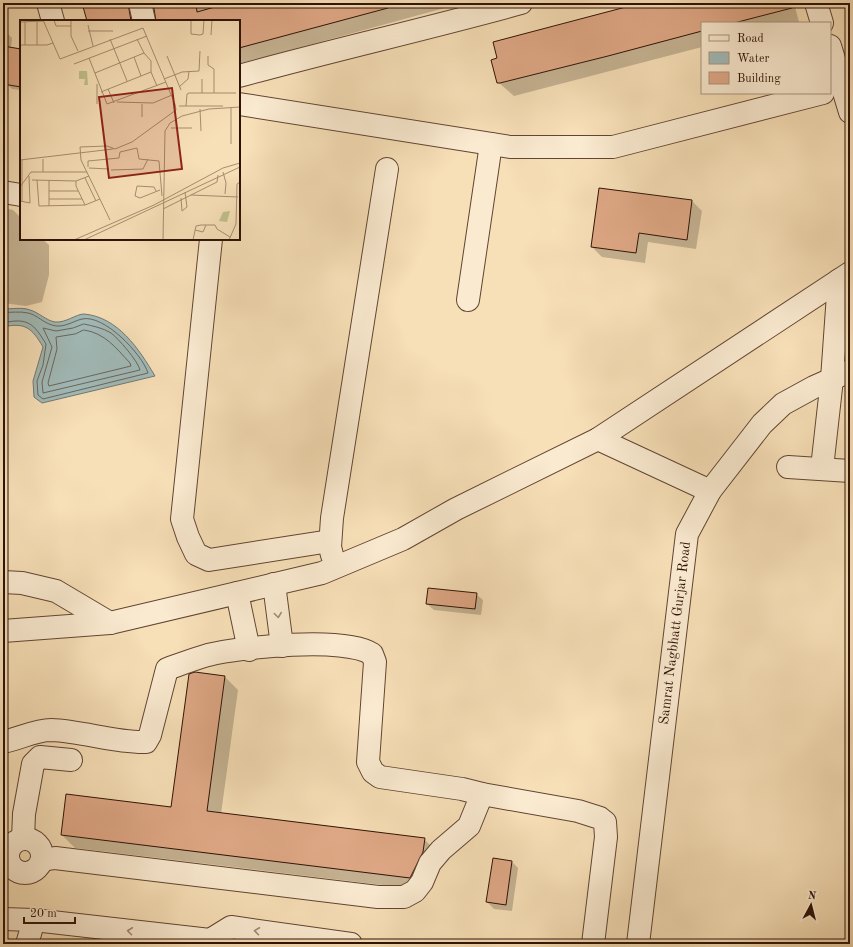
<svg xmlns="http://www.w3.org/2000/svg" width="853" height="947" font-family="'Old Standard TT',serif">
	<style>
		.water { fill: #a1bab8; stroke: #737771 }
		.shadow { fill: #0003 }
		.lines { fill: none; stroke-linecap: round; stroke-linejoin: round }
		.shore { stroke: #68665f; stroke-width: 1 }
		.building { fill: #dfa886; stroke: #2f1206 }
		.minor-casing { stroke: #614532; stroke-width: 24 }
		.minor { stroke: #faead0; stroke-width: 22 }
		.oneway { stroke: #9f8975 }
		.labels { text-anchor: middle; dominant-baseline: central; stroke-width: 3; stroke-linejoin: round; paint-order: stroke }
		.street-label { font-size: 14px; fill: #2f1206; stroke: #faead0 }
		.inset-road { fill: none; stroke: #a78d70; stroke-width: 1 }
		.view { fill: #8f2418; fill-opacity: 0.15; stroke: #8f2418; stroke-width: 2 }
		.inset-edge { fill: none; stroke: #2f1206; stroke-width: 2 }
	</style>
	<rect width="100%" height="100%" fill="#f7dfb7"/>
	<filter id="stains"><feTurbulence type="fractalNoise" baseFrequency=".005" numOctaves="4"/><feColorMatrix values="0 0 0 0 .2 0 0 0 0 .09 0 0 0 0 .02 0 0 0 .5 -.17"/></filter>
	<radialGradient id="worn" r=".72"><stop offset=".6" stop-color="#630" stop-opacity="0"/><stop offset="1" stop-color="#630" stop-opacity=".3"/></radialGradient>
	<path class="water" d="M 3,309 C 11,309 23,307 30,310 C 38,312 47,321 55,322 C 66,323 76,314 84,314 C 118,317 139,349 155,376 L 42,403 L 34,397 L 33,381 L 43,347 C 32,328 25,322 3,327 Z"/>
	<g class="shadow">
		<path d="M 83,3 L 463,3 L 239,64 L 239,21 L 156,21 L 154,3 L 151,3 L 141,21 L 88,21 Z"/>
		<path d="M 645,3 L 794,3 L 799,22 L 702,23 L 702,47 L 514,96 L 498,82 Z"/>
		<path d="M 3,33 L 7,33 L 12,38 L 11,48 L 21,50 L 21,90 L 12,89 L 3,80 Z"/>
		<path d="M 692,201 L 702,211 L 696,249 L 648,242 L 645,263 L 602,257 L 592,247 Z"/>
		<path d="M 3,208 L 13,210 L 21,218 L 21,239 L 42,239 L 49,245 L 49,275 L 42,302 L 26,306 L 3,303 Z"/>
		<path d="M 476,594 L 483,600 L 481,615 L 434,610 L 427,604 Z"/>
		<path d="M 225,677 L 238,690 L 221,814 L 424,839 L 437,852 L 423,890 L 75,848 L 62,835 L 172,808 Z"/>
		<path d="M 512,862 L 518,868 L 512,911 L 494,909 L 487,902 Z"/>
	</g>
	<g class="lines">
		<g class="shore">
			<path d="M 3,312 C 11,313 20,311 28,313 C 37,315 44,323 52,325 C 63,329 73,321 82,319 C 104,314 142,354 148,373 L 43,399 L 38,395 L 37,381 L 43,365 L 46,344 C 34,324 28,317 3,323"/>
			<path d="M 84,324 C 93,326 103,328 111,333 C 118,338 138,361 140,370 L 43,393 L 42,382 L 52,347 L 43,328 L 56,331 L 73,328 Z"/>
			<path d="M 84,330 C 105,333 116,348 130,363 L 131,366 L 49,386 L 48,383 L 57,349 L 56,337 L 75,334 Z"/>
		</g>
	</g>
	<g class="building">
		<path d="M 82,3 L 128,3 L 131,21 L 87,21 Z"/>
		<path d="M 153,3 L 196,3 L 197,12 L 229,3 L 387,3 L 388,8 L 239,48 L 239,21 L 156,21 Z"/>
		<path d="M 641,3 L 792,3 L 792,8 L 734,23 L 702,23 L 702,31 L 608,56 L 500,83 L 497,83 L 491,60 L 497,58 L 493,42 Z"/>
		<path d="M 3,46 L 21,49 L 21,87 L 3,84 Z"/>
		<path d="M 599,188 L 692,200 L 687,240 L 639,233 L 636,253 L 591,247 Z"/>
		<path d="M 428,588 L 477,593 L 475,609 L 426,604 Z"/>
		<path d="M 195,672 L 225,676 L 207,811 L 425,838 L 423,852 L 410,878 L 61,835 L 66,794 L 171,807 L 189,674 Z"/>
		<path d="M 493,858 L 512,861 L 506,905 L 486,902 Z"/>
	</g>
	<g class="lines">
		<defs>
			<g id="minor">
				<path d="M 48,3 L 53,21"/>
				<path d="M 140,3 L 144,21"/>
				<path d="M 816,3 L 822,23"/>
				<path d="M 830,46 L 850,112"/>
				<path d="M 239,76 C 333,50 427,29 521,3"/>
				<path d="M 239,104 L 510,147 L 613,147 L 823,93"/>
				<path d="M 3,192 L 21,195"/>
				<path d="M 211,239 L 182,519 L 188,537 L 196,554 L 209,560 L 330,541"/>
				<path d="M 468,300 L 491,144"/>
				<path d="M 598,439 L 710,491"/>
				<path d="M 788,467 L 850,471"/>
				<path d="M 822,468 L 832,379 L 839,280"/>
				<path d="M 332,555 L 330,547 L 332,518 L 387,169"/>
				<path d="M 3,582 L 22,583 L 56,591 L 110,623 L 322,573 L 403,539 L 456,509 L 598,439 L 850,273"/>
				<path d="M 274,584 L 282,646"/>
				<path d="M 237,593 L 249,650"/>
				<path d="M 3,631 L 110,623"/>
				<path d="M 3,742 C 19,739 35,730 51,730 C 83,731 114,743 146,742 L 150,735 L 167,669 C 181,664 194,659 208,655 C 241,647 345,636 372,654 L 375,662 L 368,762 L 373,772 L 380,777 L 462,789 L 482,794 L 578,811 L 600,818 L 605,822 L 606,837 L 593,944"/>
				<circle cx="25" cy="856" r="17"/>
				<path d="M 23,839 L 24,814 L 33,764 L 40,757 L 71,760"/>
				<path d="M 42,860 L 55,858 L 378,897 L 404,897 L 415,891 L 422,882 L 430,863 L 441,850 L 469,826 L 482,794"/>
				<path d="M 3,919 L 34,920 L 210,940 L 231,927 L 351,944"/>
				<path d="M 27,944 L 34,920"/>
				<path d="M 638,944 L 687,534 L 710,491 L 762,424 L 783,404 L 814,387 L 850,371"/>
			</g>
		</defs>
		<use href="#minor" class="minor-casing"/>
		<use href="#minor" class="minor"/>
	</g>
	<defs><path id="oneway-chevron" d="M-2-3.5L2.5 0L-2 3.5" fill="none" stroke-width="1.6" stroke-linecap="round" stroke-linejoin="round"/></defs>
	<g class="oneway">
		<use href="#oneway-chevron" transform="translate(278 615) rotate(82)"/>
		<use href="#oneway-chevron" transform="translate(130 931) rotate(-173)"/>
		<use href="#oneway-chevron" transform="translate(257 931) rotate(-172)"/>
	</g>
	<g class="labels">
		<g class="street-label">
			<text transform="translate(675 633) rotate(-83)">Samrat Nagbhatt Gurjar Road</text>
		</g>
	</g>
	<g transform="translate(20 20)">
		<rect width="220" height="220" fill="#f7dfb7"/>
		<path d="M 59,51 L 67,51 L 68,65 L 64,65 L 65,59 L 59,59 ZM 210,191 L 207,202 L 199,201 L 203,192 Z" fill="#bfc18c"/>
		<path class="inset-road" d="M 23,0 L 40,39 L 123,8 L 155,84 L 156,90 L 112,122 L 95,129 L 87,126 L 60,127 L 61,140 L 90,200M 34,0 L 36,6 L 51,6M 51,0 L 51,16 L 58,31M 171,0 L 171,14 L 180,15 L 183,14 L 184,0M 0,2 L 23,1M 17,2 L 17,25M 68,5 L 73,26M 68,11 L 93,11M 191,15 L 192,0M 90,19 L 107,61M 117,19 L 124,33M 0,25 L 27,25 L 33,23M 5,25 L 5,2M 147,36 L 161,70M 188,36 L 188,45 L 194,49 L 194,73M 114,37 L 121,56M 69,38 L 87,84 L 146,62M 54,44 L 127,16M 75,53 L 124,33 L 131,41 L 131,52 L 137,66M 144,59 L 162,52 L 179,51 L 180,31M 182,59 L 182,73M 77,64 L 77,84M 159,67 L 168,59 L 169,51M 88,69 L 94,83M 81,72 L 131,52M 97,82 L 133,83 L 152,75M 159,86 L 203,86M 166,86 L 167,74 L 169,73 L 216,73M 211,87 L 211,124M 180,89 L 181,111M 122,97 L 122,84M 151,108 L 172,108M 23,139 L 23,152M 0,140 L 93,129M 2,140 L 2,182M 68,147 L 68,141 L 99,138 L 100,132 L 117,128 L 119,139 L 139,141 L 142,176M 69,148 L 89,149M 91,150 L 123,149 L 128,139M 203,152 L 206,163 L 205,174M 65,158 L 76,181M 12,160 L 56,161 L 69,156M 17,160 L 19,186 L 65,185 L 80,179M 56,161 L 56,166 L 65,185M 0,167 L 11,152 L 67,152M 29,171 L 58,171M 136,171 L 134,167 L 117,166 L 115,176 L 120,178 L 140,170M 171,175 L 218,177M 161,178 L 162,191 L 167,187 L 165,172M 29,179 L 62,179M 0,181 L 10,183 L 9,156M 29,186 L 29,160M 143,189 L 197,162 L 198,155M 175,210 L 183,212 L 186,205M 54,220 L 134,185 L 203,148 L 220,143M 64,220 L 220,147M 143,220 L 145,111 L 150,103 L 162,96 L 189,89 L 220,87M 173,220 L 176,206 L 181,205 L 195,205 L 197,209 L 210,217M 209,220 L 216,204 L 217,164 L 220,162"/>
		<path class="view" d="M 152,68 L 162,149 L 89,158 L 79,77 Z"/>
		<rect width="220" height="220" class="inset-edge"/>
	</g>
	<rect width="853" height="947" fill="none" stroke="#f7dfb7" stroke-width="16"/>
	<rect x="4" y="4" width="845" height="939" fill="none" stroke="#2f1206" stroke-width="2"/>
	<rect x="8" y="8" width="837" height="931" fill="none" stroke="#2f1206"/>
	<rect x="701" y="22" width="130" height="72" fill="#faead0" stroke="#a9947f"/>
	<rect x="709" y="35" width="20" height="6" fill="#faead0" stroke="#a9947f"/>
	<text x="737" y="42" font-size="12" fill="#2f1206">Road</text>
	<rect x="709" y="52" width="20" height="12" fill="#a1bab8" stroke="#a9947f"/>
	<text x="737" y="62" font-size="12" fill="#2f1206">Water</text>
	<rect x="709" y="72" width="20" height="12" fill="#dfa886" stroke="#a9947f"/>
	<text x="737" y="82" font-size="12" fill="#2f1206">Building</text>
	<g transform="translate(811 905) rotate(7)" stroke="#faead0" stroke-width="3" paint-order="stroke">
	<path d="M0-3L7 15L0 10L-7 15Z" fill="#2f1206"/>
	<text y="-6" font-size="11" font-weight="bold" text-anchor="middle" fill="#2f1206">N</text>
	</g>
	<path d="M24 917v6h51v-6" fill="none" stroke="#2f1206" stroke-width="2"/>
	<text x="30" y="917" font-size="12" fill="#2f1206" stroke="#faead0" stroke-width="3" paint-order="stroke">20 m</text>
	<rect width="100%" height="100%" filter="url(#stains)"/>
	<rect width="100%" height="100%" fill="url(#worn)"/>
</svg>
